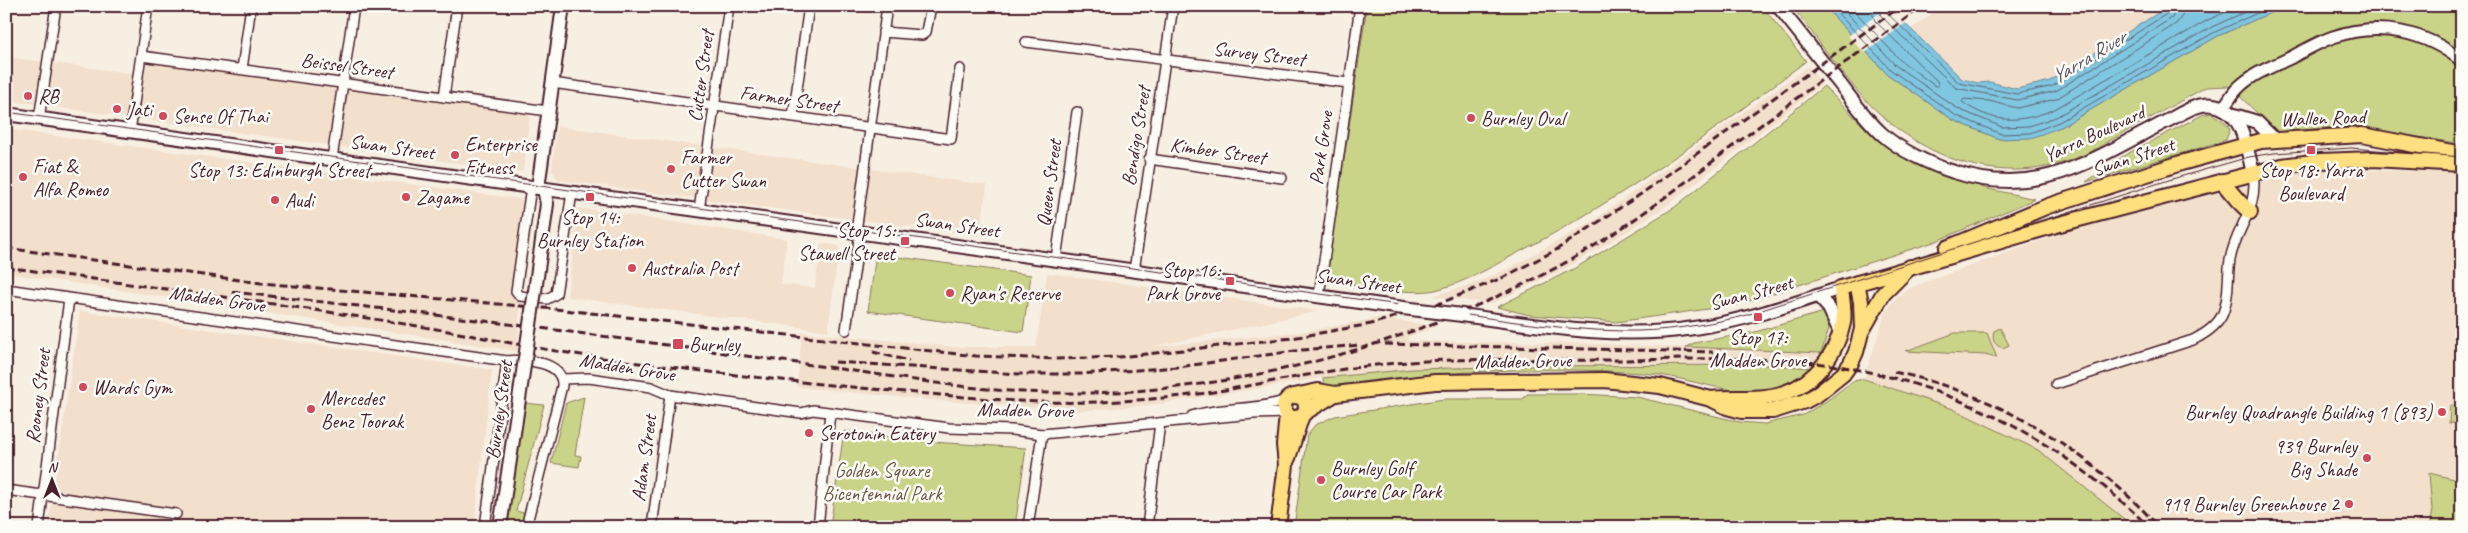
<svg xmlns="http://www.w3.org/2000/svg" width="2468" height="533" font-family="Caveat,sans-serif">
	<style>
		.built { fill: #f2dfcc }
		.green { fill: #cad488; stroke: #8a7a5a }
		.water { fill: #7fc6e0; stroke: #6a8398 }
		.pier { fill: #f8efe3 }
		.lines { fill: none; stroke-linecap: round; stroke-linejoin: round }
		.shore { stroke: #5f6273; stroke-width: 1 }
		.minor-casing { stroke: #4a1f2b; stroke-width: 12 }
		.tertiary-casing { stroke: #4a1f2b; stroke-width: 15 }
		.secondary-casing { stroke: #4a1f2b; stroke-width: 16 }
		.primary-casing { stroke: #4a1f2b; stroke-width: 18 }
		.minor { stroke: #fdfcf7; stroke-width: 9 }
		.tertiary { stroke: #fdfcf7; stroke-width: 11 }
		.secondary { stroke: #fdfcf7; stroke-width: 12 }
		.primary { stroke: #ffdf80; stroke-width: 14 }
		.tram { stroke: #4a1f2b; stroke-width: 1 }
		.rail { stroke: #4a1f2b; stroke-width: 3; stroke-dasharray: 8 4; stroke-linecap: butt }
		.secondary-bridge-casing { stroke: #4a1f2b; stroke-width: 16; stroke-linecap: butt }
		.secondary-bridge { stroke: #fdfcf7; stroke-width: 12 }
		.poi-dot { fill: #d1495b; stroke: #fdfcf7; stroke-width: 2 }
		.labels { text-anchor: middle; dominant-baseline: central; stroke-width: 5; stroke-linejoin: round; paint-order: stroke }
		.street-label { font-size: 20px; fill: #4a1f2b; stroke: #fdfcf7 }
		.poi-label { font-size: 20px; fill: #4a1f2b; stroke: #fdfcf7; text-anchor: start }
		.park-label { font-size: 20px; fill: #705547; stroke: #fdfcf7 }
		.water-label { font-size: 21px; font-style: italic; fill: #5d596a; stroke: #fdfcf7 }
	</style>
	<rect width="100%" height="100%" fill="#f8efe3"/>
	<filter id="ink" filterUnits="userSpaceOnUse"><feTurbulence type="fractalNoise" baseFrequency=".02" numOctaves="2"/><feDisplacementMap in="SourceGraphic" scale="10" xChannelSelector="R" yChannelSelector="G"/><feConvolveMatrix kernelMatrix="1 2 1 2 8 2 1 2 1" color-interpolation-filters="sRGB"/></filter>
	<g filter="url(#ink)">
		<g class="built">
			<path d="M 1943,6 L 2169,6 L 2050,81 L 2017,89 L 1990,82 L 1978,83 L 1962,79 L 1910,30 Z"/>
			<path d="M 149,53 L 395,88 L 531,104 L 523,172 L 6,100 L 6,57 L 145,75 Z"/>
			<path d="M 1808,66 L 1822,84 L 1665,207 L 1625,233 L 1570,266 L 1491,304 L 1433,296 L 1475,283 L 1508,269 L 1594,220 Z"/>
			<path d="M 557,126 L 987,185 L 980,236 L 558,180 L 552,169 Z"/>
			<path d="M 6,129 L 527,200 L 517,351 L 6,273 Z"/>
			<path d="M 2415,159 L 2462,162 L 2462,527 L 2134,527 L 2038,450 L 1953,409 L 1864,379 L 1886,311 L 1897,297 L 1912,287 L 2070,230 L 2290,175 L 2322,170 L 2414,171 Z"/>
			<path d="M 579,208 L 787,239 L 781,284 L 815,288 L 821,243 L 839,246 L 828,331 L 567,297 Z"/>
			<path d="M 1047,273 L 1320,311 L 1151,347 L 1308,331 L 1377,318 L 1437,326 L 1408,337 L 1408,341 L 1576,343 L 1821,353 L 1815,368 L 1767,365 L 1651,365 L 1413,369 L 1328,377 L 1161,404 L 1079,411 L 918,399 L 797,387 L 802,332 L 957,347 L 1036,347 Z"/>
			<path d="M 80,311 L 492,370 L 474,527 L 48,527 Z"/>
		</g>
		<g class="green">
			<path d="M 1367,6 L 1762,6 L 1806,61 C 1714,131 1623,198 1521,251 C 1495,265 1463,284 1435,290 C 1408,296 1355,284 1326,280 Z"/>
			<path d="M 1792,6 L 1824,6 L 1887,74 L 1953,120 L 2000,139 L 2061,127 L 2218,36 L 2286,6 L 2453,6 L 2462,13 L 2462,144 L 2351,126 L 2277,132 L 2229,86 L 2206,87 C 2177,103 2148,119 2120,135 C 2105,143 2091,153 2076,158 C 1993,191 1909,153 1854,87 C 1832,61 1813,33 1792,6 Z"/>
			<path d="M 1824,86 L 1877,140 L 1927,168 L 1979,185 L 1980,187 L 2035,199 L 1934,242 L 1736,305 L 1616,322 L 1530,315 L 1497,307 L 1577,267 L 1675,207 Z"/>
			<path d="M 2211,113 L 2225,122 L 2230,129 L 2226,140 L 2086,182 L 2125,155 L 2202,115 Z"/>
			<path d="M 876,254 L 1031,275 L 1023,332 L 868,311 Z"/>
			<path d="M 1824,312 L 1829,329 L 1821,353 L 1686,347 L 1694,343 L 1755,332 Z"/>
			<path d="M 2000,328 L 2009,345 L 2003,348 C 1995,346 1991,340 1994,331 Z"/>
			<path d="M 1955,333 L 1987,333 L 1997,358 L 1985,355 L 1906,351 Z"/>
			<path d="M 1767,365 L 1815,368 C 1797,380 1782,392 1760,392 C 1720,393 1681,375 1641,373 C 1535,365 1429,372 1324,387 L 1323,378 L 1413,369 L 1531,366 Z"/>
			<path d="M 1864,379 L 1953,409 L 2038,450 L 2134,527 L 1294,527 L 1307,435 L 1315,425 L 1335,416 L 1444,399 L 1523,399 L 1527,394 L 1581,394 L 1637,397 L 1740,422 L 1765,424 L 1803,415 L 1825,402 L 1853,381 Z"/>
			<path d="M 584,397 L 575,455 L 581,456 L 579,467 L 551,463 L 566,403 Z"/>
			<path d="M 525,403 L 544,405 L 516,511 L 524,513 L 521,527 L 507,527 Z"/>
			<path d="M 2450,405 L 2462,406 L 2462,424 L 2449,423 Z"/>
			<path d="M 844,431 L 931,442 L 1026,448 L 1015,527 L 830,527 Z"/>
			<path d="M 2429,473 L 2462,481 L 2462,527 L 2429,527 L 2432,510 Z"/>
		</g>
		<path class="water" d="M 1824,6 L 1887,6 L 1962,79 L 1978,83 L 1990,82 L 2017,89 L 2050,81 L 2169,6 L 2286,6 L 2218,36 L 2061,127 L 2031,138 L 1999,139 L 1953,120 L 1887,74 Z"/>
		<path class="pier" d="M 1889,6 L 1907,22 L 1865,53 L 1848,36 Z"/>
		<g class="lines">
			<g class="shore">
				<path d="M 1831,6 L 1891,70 L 1955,115 L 2001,134 L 2030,133 L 2059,122 L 2215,32 L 2273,6"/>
				<path d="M 1840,6 L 1895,65 L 1958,109 L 2002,127 L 2029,126 L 2056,117 L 2212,27 L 2258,6"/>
				<path d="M 1850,6 L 1900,60 L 1935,86 L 1938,86 L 1938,82 L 1875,21 L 1870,6"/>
				<path d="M 1878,6 L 1881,16 L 1956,88 L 2017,100 L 2056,91 L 2172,18 L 2177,6"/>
				<path d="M 1884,6 L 1886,12 L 1959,83 L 2017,94 L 2053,86 L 2168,13 L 2171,6"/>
				<path d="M 2185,6 L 2182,16 L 2176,24 L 2056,99 L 2017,108 L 1989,101 L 1964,99 L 1962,102 C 1994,124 2018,123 2053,110 L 2208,20 L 2239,6"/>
			</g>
			<defs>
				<g id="minor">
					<path d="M 883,32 L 922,35 L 926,32 L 931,6"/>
					<path d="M 1026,42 L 1349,83"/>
					<path d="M 141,56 L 548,111"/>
					<path d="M 242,69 L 251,6"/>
					<path d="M 552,83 L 951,139 L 960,69"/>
					<path d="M 444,97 L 457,6"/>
					<path d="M 793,116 L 809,6"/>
					<path d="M 39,119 L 56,6"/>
					<path d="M 130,132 L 148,6"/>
					<path d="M 332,159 L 354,6"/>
					<path d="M 1149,159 L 1282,178"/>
					<path d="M 531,187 L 516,291 L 520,296 L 547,299 L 556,294 L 572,193"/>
					<path d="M 699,210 L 729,6"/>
					<path d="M 856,232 L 887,6"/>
					<path d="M 1056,259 L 1077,112"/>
					<path d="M 1134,271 L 1173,6"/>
					<path d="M 6,289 L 507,361 C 525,359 564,361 562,386 L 526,527"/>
					<path d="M 1319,296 L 1360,6"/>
					<path d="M 846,330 L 860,232"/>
					<path d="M 562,379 L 589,378 L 651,387 L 670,395 L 801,413 L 813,410 L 949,428 L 1012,430 L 1042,434 L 1253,414 L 1286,413"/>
					<path d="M 2056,384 L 2193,340 C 2205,334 2218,326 2223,313 C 2230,296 2227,277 2230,260 C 2236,226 2259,210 2253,173"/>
					<path d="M 1192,416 C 1223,406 1256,411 1287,400"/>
					<path d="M 6,490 L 176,514"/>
					<path d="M 39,527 L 69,299"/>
					<path d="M 485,527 L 507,361"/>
					<path d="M 652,527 L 670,395"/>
					<path d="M 818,527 L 830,413"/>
					<path d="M 1028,527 L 1042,434"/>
					<path d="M 1147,527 L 1160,423"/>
				</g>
				<path id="tertiary" d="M 2223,109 C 2228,102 2232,93 2239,87 C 2253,73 2274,66 2292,57 C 2305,50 2319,42 2333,37 C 2378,21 2425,31 2462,61"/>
				<g id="secondary">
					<path d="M 1778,6 C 1799,32 1819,58 1840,84 C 1853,101 1865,118 1881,133 C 1899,150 1931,165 1954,172 C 2039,200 2095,158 2167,121 C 2181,114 2198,102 2213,105 C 2243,109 2247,150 2253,173"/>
					<path d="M 6,114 L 1403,308"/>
					<path d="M 2231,114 L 2257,122 L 2275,140"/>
					<path d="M 538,188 L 563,6"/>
					<path d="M 536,284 L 547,204 L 544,189"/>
					<path d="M 1818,296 L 1829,308 L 1840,332"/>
					<path d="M 1462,315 C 1539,326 1616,340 1694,328 C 1744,321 1793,304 1841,288"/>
					<path d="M 500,527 L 518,406"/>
				</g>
				<g id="primary">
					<path d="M 2222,181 C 2231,193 2239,203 2250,212"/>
					<path d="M 1947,248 L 2048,206 L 2181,163 L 2261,141 L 2362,135 L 2462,154"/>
					<path d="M 1863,329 L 1883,294 L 1910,267"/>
					<path d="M 1294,396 L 1318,391 L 1335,394 L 1435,382 L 1604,380 L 1660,386 L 1711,399 L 1727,407 L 1742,411 L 1773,411 L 1805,401 L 1818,394 L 1843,374 L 1851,363 L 1856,352 L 1862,329 L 1861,302 L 1857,283"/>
					<circle cx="1295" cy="407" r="11"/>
					<path d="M 1711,399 C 1729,397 1747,399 1765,397 C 1806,393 1834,362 1843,323 C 1845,312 1842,300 1841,288 L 2056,225 L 2282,166 L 2320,161 L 2373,159 L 2462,164"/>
					<path d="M 1304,413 L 1335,394"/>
					<path d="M 1288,458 L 1302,415"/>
					<path d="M 1278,527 L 1286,465 L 1284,445 L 1287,414"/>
				</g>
			</defs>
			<use href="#minor" class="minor-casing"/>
			<use href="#tertiary" class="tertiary-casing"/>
			<use href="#secondary" class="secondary-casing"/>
			<use href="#primary" class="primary-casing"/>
			<use href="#minor" class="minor"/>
			<use href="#tertiary" class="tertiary"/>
			<use href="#secondary" class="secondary"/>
			<use href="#primary" class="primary"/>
			<path class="tram" d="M 6,112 L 1407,306 C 1479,316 1551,330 1623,331 C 1663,332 1702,325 1740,317 L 2172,179 L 2249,157 L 2274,153 L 2351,148 L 2462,157"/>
			<g class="rail">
				<path d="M 6,248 L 261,283 L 555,309 L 976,356 L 1057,359 L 1119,357 L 1292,338 L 1371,324 L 1438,304 L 1502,278 L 1556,250 L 1641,194 L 1901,6"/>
				<path d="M 6,267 C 141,286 277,303 411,325 C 466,333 520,346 575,354 C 717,375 860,389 1003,400 C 1073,405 1143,402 1213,392 C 1267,383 1321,371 1376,365 C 1453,356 1531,361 1608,360 C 1674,360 1742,356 1807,362 C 1937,375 2057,436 2149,527"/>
				<path d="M 232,292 C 382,308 532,326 681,347 C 732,354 783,361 834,368 C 896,377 959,388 1023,392 C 1206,401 1383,356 1546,273 C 1615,238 1672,192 1733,146 C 1796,98 1860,52 1923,6"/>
				<path d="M 1385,344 L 1713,352"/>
				<path d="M 873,352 L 909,361"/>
				<path d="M 835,362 L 1020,374 L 1081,374 L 1178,367 L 1302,350 L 1360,345"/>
				<path d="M 1894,372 C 1998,394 2087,449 2159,527"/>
			</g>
			<defs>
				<g id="secondary-bridge">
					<path d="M 1403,308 L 1462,315"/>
					<path d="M 518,406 L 536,284"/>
				</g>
			</defs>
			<use href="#secondary-bridge" class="secondary-bridge-casing"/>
			<use href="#secondary-bridge" class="secondary-bridge"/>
		</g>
	</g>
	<g class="poi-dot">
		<circle cx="28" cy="96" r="5"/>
		<circle cx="117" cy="109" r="5"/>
		<circle cx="163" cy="116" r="5"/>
		<circle cx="1471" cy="118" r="5"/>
		<rect x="274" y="145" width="10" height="10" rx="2.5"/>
		<rect x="2306" y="145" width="10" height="10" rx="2.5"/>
		<circle cx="455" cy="155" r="5"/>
		<circle cx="671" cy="169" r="5"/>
		<circle cx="23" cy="177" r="5"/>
		<circle cx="406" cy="197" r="5"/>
		<rect x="585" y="192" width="10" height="10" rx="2.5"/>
		<circle cx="275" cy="200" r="5"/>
		<rect x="900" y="236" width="10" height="10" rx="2.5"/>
		<circle cx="632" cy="268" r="5"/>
		<rect x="1225" y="276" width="10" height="10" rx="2.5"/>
		<circle cx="950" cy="293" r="5"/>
		<rect x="1753" y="312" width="10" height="10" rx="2.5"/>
		<rect x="672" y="338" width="12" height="12" rx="2.5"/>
		<circle cx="83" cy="387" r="5"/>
		<circle cx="311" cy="409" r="5"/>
		<circle cx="2442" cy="412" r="5"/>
		<circle cx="809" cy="433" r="5"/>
		<circle cx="2367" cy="458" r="5"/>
		<circle cx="1321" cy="480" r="5"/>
		<circle cx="2349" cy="504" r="5"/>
	</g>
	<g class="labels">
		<g class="street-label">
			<text transform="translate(1259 54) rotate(7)">Survey Street</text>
			<text transform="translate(347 66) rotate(8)">Beissel Street</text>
			<text transform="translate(701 76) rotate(-82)">Cutter Street</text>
			<text transform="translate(789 99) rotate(8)">Farmer Street</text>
			<text transform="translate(2323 118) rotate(-2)">Wallen Road</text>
			<text transform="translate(2094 134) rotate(-25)">Yarra Boulevard</text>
			<text transform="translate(1136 136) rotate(-81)">Bendigo Street</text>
			<text transform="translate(392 147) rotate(8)">Swan Street</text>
			<text transform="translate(1321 148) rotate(-82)">Park Grove</text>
			<text transform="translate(1218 151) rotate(8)">Kimber Street</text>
			<text transform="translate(2133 157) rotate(-18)">Swan Street</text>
			<text transform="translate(1049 183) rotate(-82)">Queen Street</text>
			<text transform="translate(957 225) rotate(8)">Swan Street</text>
			<text transform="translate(1358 281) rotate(8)">Swan Street</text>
			<text transform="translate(1751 293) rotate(-15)">Swan Street</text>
			<text transform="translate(217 299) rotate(8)">Madden Grove</text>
			<text transform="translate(1523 361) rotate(-1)">Madden Grove</text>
			<text transform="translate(627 367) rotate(9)">Madden Grove</text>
			<text transform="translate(38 396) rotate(-83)">Rooney Street</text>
			<text transform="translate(499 410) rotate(-82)">Burnley Street</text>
			<text transform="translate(1025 410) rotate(1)">Madden Grove</text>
			<text transform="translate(644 458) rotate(-82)">Adam Street</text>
		</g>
		<g class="poi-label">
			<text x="38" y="96">RB</text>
			<text x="127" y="109">Jati</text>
			<text x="173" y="116">Sense Of Thai</text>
			<text x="1481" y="118">Burnley Oval</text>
			<text x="465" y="144">Enterprise<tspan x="465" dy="23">Fitness</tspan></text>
			<text x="681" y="157">Farmer<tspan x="681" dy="23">Cutter Swan</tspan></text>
			<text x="33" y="166">Fiat &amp;<tspan x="33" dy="23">Alfa Romeo</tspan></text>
			<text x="279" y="170" text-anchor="middle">Stop 13: Edinburgh Street</text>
			<text x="2311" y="170" text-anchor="middle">Stop 18: Yarra<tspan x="2311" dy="23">Boulevard</tspan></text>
			<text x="416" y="197">Zagame</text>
			<text x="285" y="200">Audi</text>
			<text x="590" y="217" text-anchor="middle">Stop 14:<tspan x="590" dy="23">Burnley Station</tspan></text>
			<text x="895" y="230" text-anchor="end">Stop 15:<tspan x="895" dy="23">Stawell Street</tspan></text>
			<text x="642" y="268">Australia Post</text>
			<text x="1220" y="270" text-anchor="end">Stop 16:<tspan x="1220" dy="23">Park Grove</tspan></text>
			<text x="960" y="293">Ryan's Reserve</text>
			<text x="1758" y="337" text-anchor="middle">Stop 17:<tspan x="1758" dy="23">Madden Grove</tspan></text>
			<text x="689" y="344">Burnley</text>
			<text x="93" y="387">Wards Gym</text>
			<text x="321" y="398">Mercedes<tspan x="321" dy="23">Benz Toorak</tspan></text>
			<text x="2432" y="412" text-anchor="end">Burnley Quadrangle Building 1 (893)</text>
			<text x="819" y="433">Serotonin Eatery</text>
			<text x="2357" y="446" text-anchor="end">939 Burnley<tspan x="2357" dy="23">Big Shade</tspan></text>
			<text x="1331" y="468">Burnley Golf<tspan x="1331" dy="23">Course Car Park</tspan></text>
			<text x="2339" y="504" text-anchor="end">919 Burnley Greenhouse 2</text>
		</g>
		<g class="park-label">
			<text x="882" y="470">Golden Square<tspan x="882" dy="23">Bicentennial Park</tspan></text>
		</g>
		<g class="water-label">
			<text transform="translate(2088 57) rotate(-31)">Yarra River</text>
		</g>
	</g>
	<rect width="2468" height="533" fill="none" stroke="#fdfcf7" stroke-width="25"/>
	<rect x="12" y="12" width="2443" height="508" fill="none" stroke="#4a1f2b" stroke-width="2" filter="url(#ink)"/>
	<g transform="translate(52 480)" stroke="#fdfcf7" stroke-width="4" paint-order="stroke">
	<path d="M0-4L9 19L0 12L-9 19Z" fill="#4a1f2b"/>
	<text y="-8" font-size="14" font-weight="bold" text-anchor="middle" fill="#4a1f2b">N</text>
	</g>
</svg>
